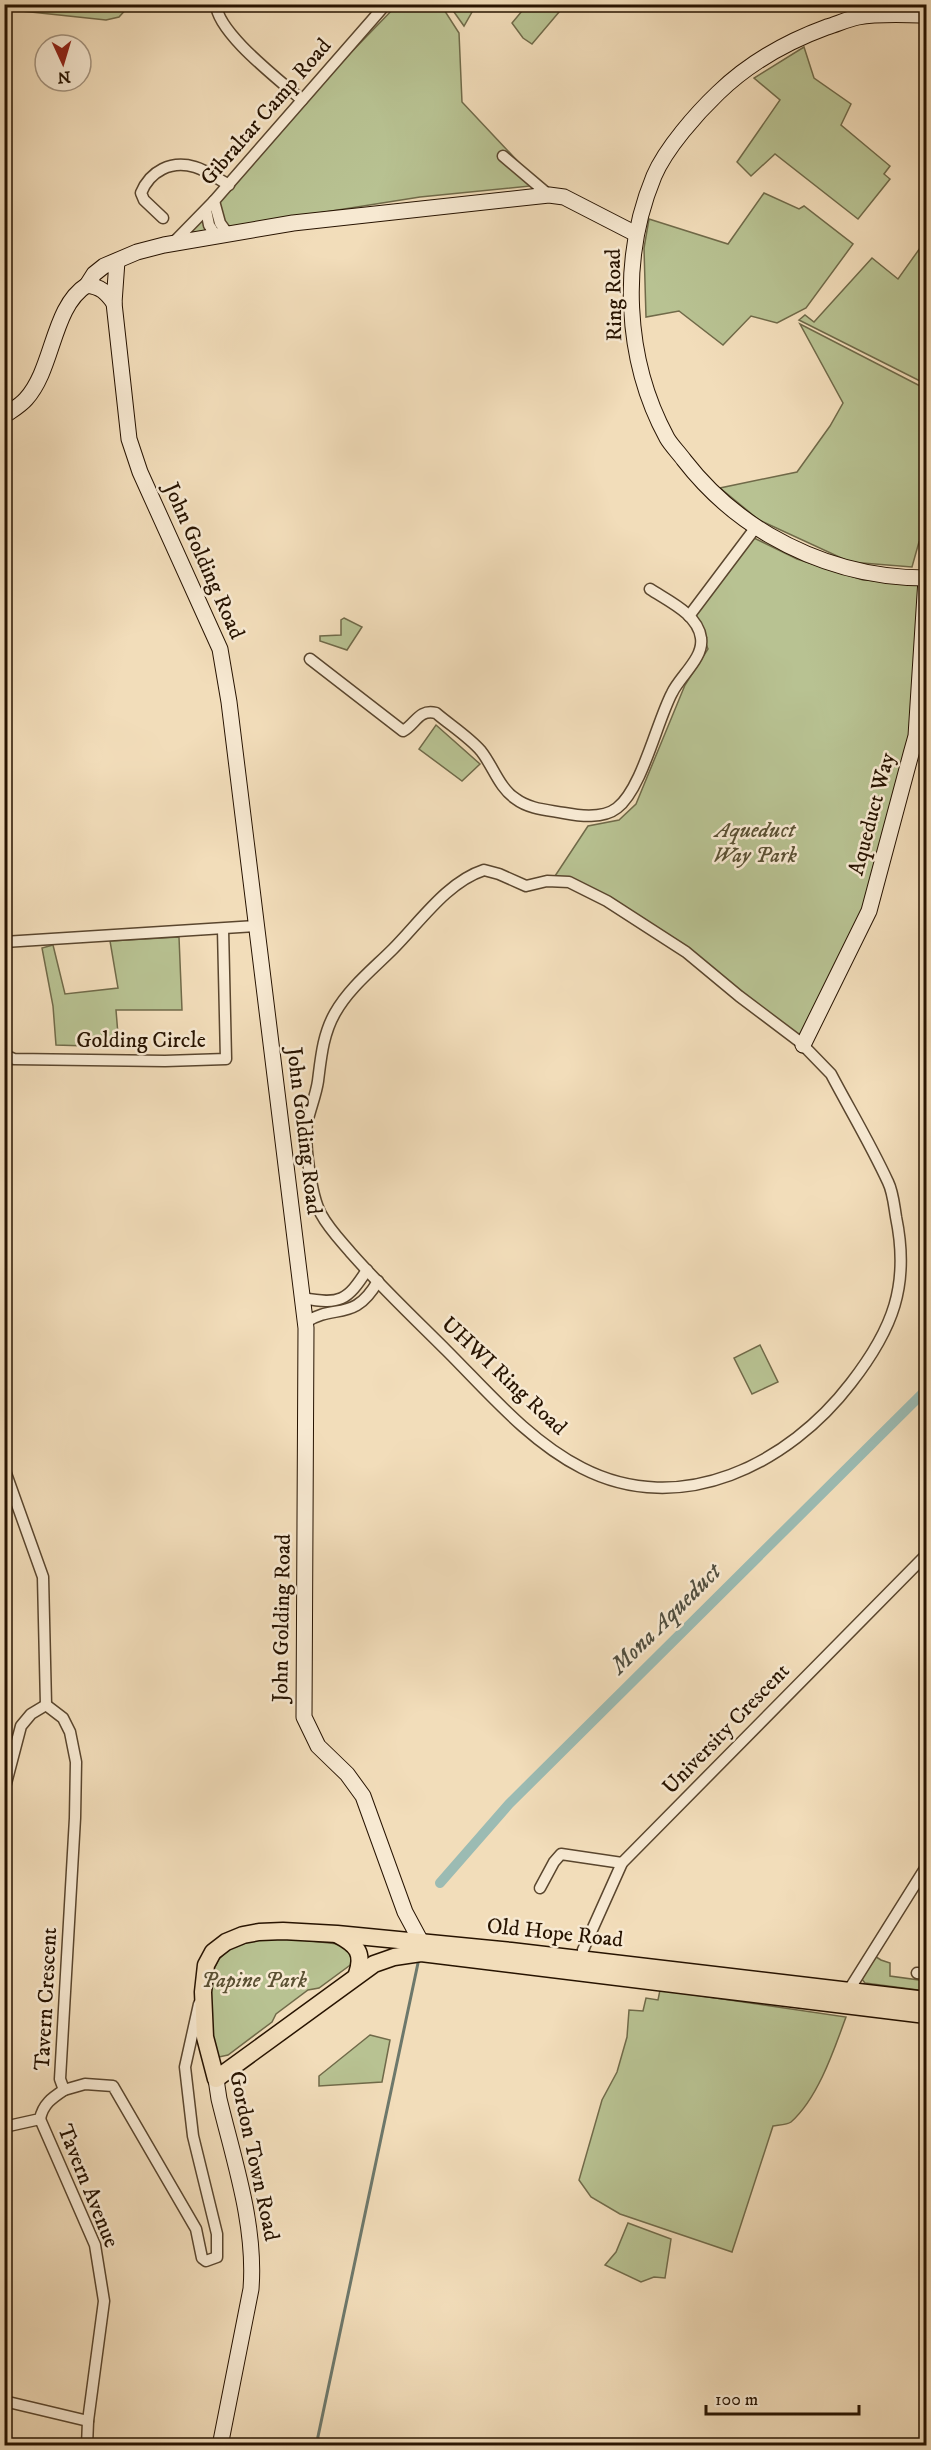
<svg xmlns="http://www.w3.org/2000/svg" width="931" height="2450" font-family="'IM FELL DW Pica',serif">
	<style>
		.green { fill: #b8c292; stroke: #706a49; stroke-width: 1.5 }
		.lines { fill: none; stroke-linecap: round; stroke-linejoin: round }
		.stream { stroke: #6d786b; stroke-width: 3 }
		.canal { stroke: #9bbbb3; stroke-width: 10 }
		.street-casing { stroke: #5a462e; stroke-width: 13 }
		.secondary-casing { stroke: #271300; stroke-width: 17 }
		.primary-casing { stroke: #271300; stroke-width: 19 }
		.street { stroke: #f7e9d2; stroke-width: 10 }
		.secondary { stroke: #f7e9d2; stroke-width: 15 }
		.primary { stroke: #f2ddba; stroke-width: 16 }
		.labels { text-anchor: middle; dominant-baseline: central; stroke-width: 5; stroke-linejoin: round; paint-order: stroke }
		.street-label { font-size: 22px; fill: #271300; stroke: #f7e9d2 }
		.park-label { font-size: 22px; font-style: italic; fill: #5a5033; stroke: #f7e9d2 }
		.water-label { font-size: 24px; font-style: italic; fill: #504e3f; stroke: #f7e9d2 }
	</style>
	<rect width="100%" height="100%" fill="#f2ddba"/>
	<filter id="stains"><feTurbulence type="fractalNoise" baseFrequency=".00333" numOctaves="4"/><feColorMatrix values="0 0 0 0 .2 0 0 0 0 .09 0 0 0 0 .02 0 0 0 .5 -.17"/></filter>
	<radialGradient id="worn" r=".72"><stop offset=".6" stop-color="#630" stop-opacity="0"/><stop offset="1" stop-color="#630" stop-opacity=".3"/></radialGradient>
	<g class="green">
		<path d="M 4,5 L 5,4 L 130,5 L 119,17 L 106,20 L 12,10 Z"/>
		<path d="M 397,5 L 441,5 L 459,33 L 462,102 L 540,185 L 420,197 L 185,234 L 333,71 Z"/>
		<path d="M 449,5 L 476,5 L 464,26 Z"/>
		<path d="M 527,5 L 565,5 L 532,44 L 523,38 L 512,23 Z"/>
		<path d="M 804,47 L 814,78 L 851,104 L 841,125 L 890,166 L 884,174 L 890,179 L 858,219 L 775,154 L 751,176 L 737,162 L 780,100 L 754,78 Z"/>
		<path d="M 764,193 L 799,209 L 804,206 L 853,244 L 806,308 L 777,323 L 751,316 L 723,345 L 679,311 L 646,317 L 644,248 L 649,219 L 728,244 Z"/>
		<path d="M 920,248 L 926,253 L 926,384 L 799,320 L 805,315 L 814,322 L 872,258 L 898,279 Z"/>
		<path d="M 800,324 L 926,389 L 926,541 L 919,542 L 912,567 L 850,562 L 759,520 L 720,488 L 797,472 L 830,426 L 843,403 Z"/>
		<path d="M 752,537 L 797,559 L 863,580 L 922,583 L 909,746 L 866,911 L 802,1040 L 704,962 L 555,876 L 588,826 L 619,820 L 636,804 L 685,685 L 708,649 L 694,615 Z"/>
		<path d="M 344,618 L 362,627 L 347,650 L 320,641 L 320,636 L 341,635 L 341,620 Z"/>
		<path d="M 436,725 L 480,764 L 462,781 L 419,749 Z"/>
		<path d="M 179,937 L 182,1010 L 116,1010 L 119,1047 L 56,1045 L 53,1006 L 42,948 L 53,945 L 65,994 L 118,988 L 110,941 Z"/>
		<path d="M 760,1345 L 778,1382 L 752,1394 L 734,1358 Z"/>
		<path d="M 275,1937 L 347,1945 L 353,1963 L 319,1988 L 308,1990 L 276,2014 L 272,2022 L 228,2055 L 219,2057 L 211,2049 L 209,1992 L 211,1975 L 219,1959 L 237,1942 Z"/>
		<path d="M 873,1955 L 881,1960 L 890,1963 L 890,1976 L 926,1981 L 926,1991 L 865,1983 L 861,1978 Z"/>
		<path d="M 660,1990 L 846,2017 C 834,2050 818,2098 791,2122 C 787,2125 778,2125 773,2126 L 732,2252 L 620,2214 L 591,2197 L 579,2180 L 602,2100 L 617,2072 L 627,2037 L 629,2010 L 643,2011 L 646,1998 L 658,2000 Z"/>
		<path d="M 370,2035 L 390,2040 L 382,2082 L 319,2086 L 319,2076 Z"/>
		<path d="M 628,2223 L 671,2239 L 665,2278 L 654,2277 L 641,2282 L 605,2265 L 616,2252 Z"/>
	</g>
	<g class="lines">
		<path class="stream" d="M 316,2446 L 418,1963"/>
		<path class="canal" d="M 440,1883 L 509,1804 L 926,1390"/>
		<defs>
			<g id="street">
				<path d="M 216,4 C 217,33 281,81 302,100"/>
				<path d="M 503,156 L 549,195"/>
				<path d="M 214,201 L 220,223 L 228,234"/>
				<path d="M 206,210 L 209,225 L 216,236"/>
				<path d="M 163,218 L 144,200 L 141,193 C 150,171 171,160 195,167 C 206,170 218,179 229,185"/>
				<path d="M 173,243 L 214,201 L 386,4"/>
				<path d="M 689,616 L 756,527"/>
				<path d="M 310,659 L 403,731 C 416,724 418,709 436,713 C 450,725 469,737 481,751 C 493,766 499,788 516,799 C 529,809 548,810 564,813 C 580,816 603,819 617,808 C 642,789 657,721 672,693 C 680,676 704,658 701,638 C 698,614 668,601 650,589"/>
				<path d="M 916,736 L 926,741"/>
				<path d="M 484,870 L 499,874 L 526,886 L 547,881 L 569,882 L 607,901 L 686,952 L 739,996 L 800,1042 L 831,1074 C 850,1110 871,1145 888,1182 C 893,1192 894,1205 896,1217 C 910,1285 893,1329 851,1383 C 789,1464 681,1519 582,1468 C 529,1441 488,1392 447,1351 C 415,1319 382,1288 352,1254 C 341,1241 329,1229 321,1214 C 311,1196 304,1143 307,1123 C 310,1109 316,1095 318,1081 C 321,1057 323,1034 335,1013 C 349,988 373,969 393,949 C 420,922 447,882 484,870 Z"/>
				<path d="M 4,942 L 256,926"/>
				<path d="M 4,1048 L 7,1056 L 14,1059 L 165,1061 L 226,1059 L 223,929"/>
				<path d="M 303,1298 C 340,1305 347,1301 367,1270"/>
				<path d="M 306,1322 C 335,1303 354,1323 378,1281"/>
				<path d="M 4,1468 L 43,1577 L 46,1705"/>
				<path d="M 46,1705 L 63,1718 L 70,1732 L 76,1762 L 75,1818 L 60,2079 L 64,2090 L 85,2084 L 113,2086 L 196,2229 L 202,2258 L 206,2261 L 217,2257 L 217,2234 L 193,2136 L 185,2067 L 199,2004"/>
				<path d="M 4,1791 L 21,1726 L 31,1714 L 46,1705"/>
				<path d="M 540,1888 L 554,1862 L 561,1854 L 622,1863"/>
				<path d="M 583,1950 L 622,1863 L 926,1555"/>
				<path d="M 917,1973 L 926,1974"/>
				<path d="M 847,1993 L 926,1867"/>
				<path d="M 40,2119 L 95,2245 L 104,2301 L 88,2421 L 87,2446"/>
				<path d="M 4,2127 L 40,2119 C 43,2104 52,2098 64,2090"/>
				<path d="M 4,2401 L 88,2421"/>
			</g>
			<g id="secondary">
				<path d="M 926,15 C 904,15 880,13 858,17 C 848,19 837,24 827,27 C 786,42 750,62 718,93 C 697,113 666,148 654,176 C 620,258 624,359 667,438 C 671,445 679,453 684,460 C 708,491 735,515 769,535 C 817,563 871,578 926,578"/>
				<path d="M 117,261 L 114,303 L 129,439 L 140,472 L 220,649 L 229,702 L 306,1328 L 304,1717 L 318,1746 L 347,1774 L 363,1796 L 405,1912 L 426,1951"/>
				<path d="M 87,285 L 94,274 L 104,266 L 137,252 L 164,245 L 293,223 L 549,195 L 564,197 L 636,234"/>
				<path d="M 4,416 C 11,411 21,405 26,399 C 54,368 52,307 87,285 C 101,287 106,292 114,303"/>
				<path d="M 803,1045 L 869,911 L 911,754 L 916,736 L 926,579"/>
				<path d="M 216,2079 L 219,2099 C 234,2161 256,2225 251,2289 L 220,2446"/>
			</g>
			<g id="primary">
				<path d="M 338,1935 C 357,1945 364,1953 357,1974"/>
				<path d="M 926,2000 L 511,1951 L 337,1934 L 283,1931 L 259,1932 L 243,1935 L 226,1942 L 213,1952 L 206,1965 L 203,1992 L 205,2037 L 216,2079 L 374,1964 L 394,1957 L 421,1953 L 926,2015"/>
			</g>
		</defs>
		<use href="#street" class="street-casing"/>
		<use href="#secondary" class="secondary-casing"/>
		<use href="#primary" class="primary-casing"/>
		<use href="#street" class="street"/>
		<use href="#secondary" class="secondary"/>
		<use href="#primary" class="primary"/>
	</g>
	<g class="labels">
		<g class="street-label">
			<text transform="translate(266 112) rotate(-49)">Gibraltar Camp Road</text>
			<text transform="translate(614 295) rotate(-91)">Ring Road</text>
			<text transform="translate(204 561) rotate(66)">John Golding Road</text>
			<text transform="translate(872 814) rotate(-75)">Aqueduct Way</text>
			<text x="141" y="1040">Golding Circle</text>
			<text transform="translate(304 1131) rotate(83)">John Golding Road</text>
			<text transform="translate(504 1376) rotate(43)">UHWI Ring Road</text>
			<text transform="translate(282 1618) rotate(-89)">John Golding Road</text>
			<text transform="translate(726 1729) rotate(-46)">University Crescent</text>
			<text transform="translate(555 1933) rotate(6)">Old Hope Road</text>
			<text transform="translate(46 1999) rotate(-87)">Tavern Crescent</text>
			<text transform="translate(254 2156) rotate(78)">Gordon Town Road</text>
			<text transform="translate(88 2186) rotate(68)">Tavern Avenue</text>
		</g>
		<g class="park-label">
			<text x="755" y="830">Aqueduct<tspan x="755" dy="25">Way Park</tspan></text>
			<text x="254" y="1980">Papine Park</text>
		</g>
		<g class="water-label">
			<text transform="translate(666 1619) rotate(-45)">Mona Aqueduct</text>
		</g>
	</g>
	<rect width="931" height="2450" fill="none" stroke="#f2ddba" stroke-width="24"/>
	<rect x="6" y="6" width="919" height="2438" fill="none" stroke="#271300" stroke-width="3"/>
	<rect x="12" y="12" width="907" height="2426" fill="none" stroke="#271300" stroke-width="1.5"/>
	<g transform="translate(63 63) rotate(176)"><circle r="28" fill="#f7e9d2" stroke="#a4937e" stroke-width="1.5"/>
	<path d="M0-4.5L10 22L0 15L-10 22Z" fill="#8f2418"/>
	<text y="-9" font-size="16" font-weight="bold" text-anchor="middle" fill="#271300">N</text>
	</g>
	<path d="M706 2405v9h153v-9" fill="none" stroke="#271300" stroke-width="3"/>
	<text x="715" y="2405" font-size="18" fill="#271300" stroke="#f7e9d2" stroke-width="4.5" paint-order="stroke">100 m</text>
	<rect width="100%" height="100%" filter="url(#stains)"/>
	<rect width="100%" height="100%" fill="url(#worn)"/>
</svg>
